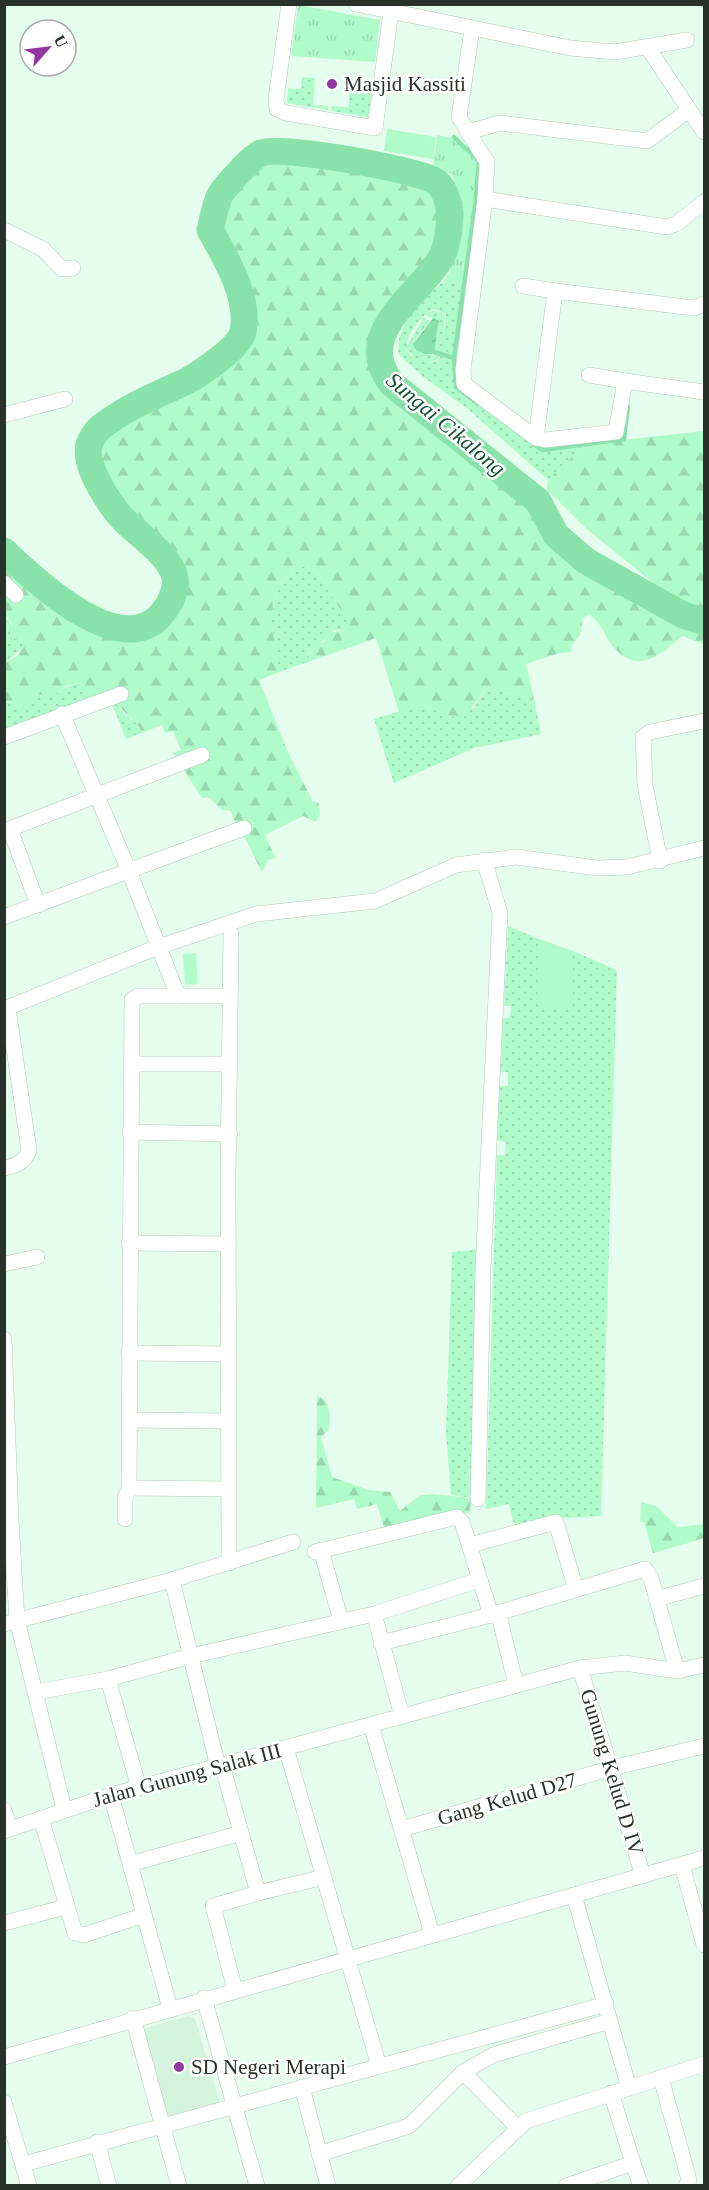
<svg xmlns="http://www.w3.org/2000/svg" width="709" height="2190" font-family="Georgia,serif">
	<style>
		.built { fill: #d3f3dd }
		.grass { fill: url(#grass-dots) }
		.forest { fill: url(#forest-firs) }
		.park { fill: url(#park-tufts) }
		.garden { fill: #b0fbca }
		.water { fill: url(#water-ripples) }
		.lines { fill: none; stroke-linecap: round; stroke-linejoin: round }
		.stream { stroke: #8ae2ab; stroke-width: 4.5 }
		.river { stroke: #8ae2ab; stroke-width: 27 }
		.street-casing { stroke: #b1c9b8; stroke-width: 16 }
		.street { stroke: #fff; stroke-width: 15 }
		.poi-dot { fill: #9336a1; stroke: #fff; stroke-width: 2 }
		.labels { text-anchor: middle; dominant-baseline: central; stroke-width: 5; stroke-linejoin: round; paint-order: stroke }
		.poi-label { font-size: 21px; fill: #28322b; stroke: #fff; text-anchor: start }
		.street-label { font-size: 21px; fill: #28322b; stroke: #fff }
		.water-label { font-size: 22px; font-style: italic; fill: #0e5230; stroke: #fff }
	</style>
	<defs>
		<pattern id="grass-dots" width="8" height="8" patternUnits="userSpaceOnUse" patternTransform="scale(1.5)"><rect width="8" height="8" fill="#b0fbca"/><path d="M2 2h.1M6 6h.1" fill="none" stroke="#97d8ae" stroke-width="1.8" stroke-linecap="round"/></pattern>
		<pattern id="forest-firs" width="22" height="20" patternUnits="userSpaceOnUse" patternTransform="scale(1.5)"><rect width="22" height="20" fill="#b0fbca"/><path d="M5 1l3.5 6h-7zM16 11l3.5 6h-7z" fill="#97d8ae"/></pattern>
		<pattern id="park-tufts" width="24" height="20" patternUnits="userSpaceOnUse" patternTransform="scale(1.5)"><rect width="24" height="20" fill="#b0fbca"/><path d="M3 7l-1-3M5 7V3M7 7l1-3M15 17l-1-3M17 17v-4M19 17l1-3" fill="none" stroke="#97d8ae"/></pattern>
		<pattern id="water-ripples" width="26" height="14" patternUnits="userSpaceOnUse" patternTransform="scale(1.5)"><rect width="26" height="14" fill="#8ae2ab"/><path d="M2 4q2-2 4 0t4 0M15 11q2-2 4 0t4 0" fill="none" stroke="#77c293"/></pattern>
	</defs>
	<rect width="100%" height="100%" fill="#e4fdec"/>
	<path class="built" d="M 189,2016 L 195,2019 L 197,2025 L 220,2104 L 163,2120 L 140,2030 Z"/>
	<g class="grass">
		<path d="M 302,77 L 315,78 L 313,105 L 329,106 L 328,110 L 287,103 L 288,88 L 301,89 Z"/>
		<path d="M 349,79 L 361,80 L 360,91 L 372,92 L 368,117 L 331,111 L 331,106 L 349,107 Z"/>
		<path d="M 444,281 L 465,284 L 453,357 L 435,351 L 434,339 L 439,321 L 425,315 L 432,310 L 441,312 L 445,316 L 443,338 L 446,316 C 442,310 438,310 432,309 C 419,318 395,347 414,357 L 406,348 L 424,317 L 429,321 L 414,342 L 430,355 L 441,355 L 436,360 L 427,363 L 437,361 L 442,355 L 453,359 L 456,389 L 542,450 L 586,444 L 548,480 L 469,410 L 421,375 L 399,355 C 393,327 424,297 444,281 Z"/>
		<path d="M 305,566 L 318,573 L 348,622 L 346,629 L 334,630 C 326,640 316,645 308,654 L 311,661 L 279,672 C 274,630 257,589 305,566 Z"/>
		<path d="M 4,615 L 13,627 L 11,634 L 21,638 L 24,646 L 5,663 Z"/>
		<path d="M 79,683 L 85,687 L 89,703 L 5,730 L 5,701 L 25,708 L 28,699 L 35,694 C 54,699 61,687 79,683 Z"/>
		<path d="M 491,689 L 534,699 L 541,734 L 474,748 L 394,783 L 374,719 L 421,705 L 451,716 L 474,708 L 485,690 Z"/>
		<path d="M 112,704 L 117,704 C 124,716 136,721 144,732 L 126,739 Z"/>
		<path d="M 508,926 L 539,939 L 538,1005 L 573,1006 L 573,951 L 617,970 L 601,1516 L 565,1518 L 515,1529 L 509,1504 L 486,1509 L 497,1155 L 505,1155 L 506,1142 L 497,1140 L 500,1086 L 508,1086 L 508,1072 L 501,1072 L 503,1018 L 510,1018 L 511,1006 L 504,1006 Z"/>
		<path d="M 476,1250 L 478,1251 L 471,1498 L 451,1495 L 446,1433 L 452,1252 Z"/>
	</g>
	<g class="forest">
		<path d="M 271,159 L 322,165 L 390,178 L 430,190 C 443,203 442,242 431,256 C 421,271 404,283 394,298 C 381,317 374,336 369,358 L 385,390 L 531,506 L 549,541 L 581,569 L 679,623 L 704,632 L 704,644 L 682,636 C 657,658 634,677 609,641 C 603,631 600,622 590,615 L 583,617 L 580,635 L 571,646 L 572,652 L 559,653 L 526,664 L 534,699 L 491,689 L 485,690 L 462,720 L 421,705 L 399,712 L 376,638 L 311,661 L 308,655 L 315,646 L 325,641 L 326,634 L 346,629 L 348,622 L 318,573 L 305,566 C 257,589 274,630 279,672 L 259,680 L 287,750 L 313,802 L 318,802 L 320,815 L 316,822 L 303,816 L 265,835 L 275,858 L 268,860 L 262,872 L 244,836 L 240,836 L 231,811 L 222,810 L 208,797 L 202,798 L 173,753 L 181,750 L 173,731 L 165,733 L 162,725 L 144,732 L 117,704 L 89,703 L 85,687 L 79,683 L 67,685 L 52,697 L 35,694 L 21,711 L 11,702 L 5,701 L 5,663 L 17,656 L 24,646 L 21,638 L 11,639 L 13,626 L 5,615 L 5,591 L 22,592 L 5,574 L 4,564 L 30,589 L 96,631 L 129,639 L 154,634 L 177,611 L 185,584 L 172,551 L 130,514 L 101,469 L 98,449 L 103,436 L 139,413 L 193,388 L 241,353 L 252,335 L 247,278 L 220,229 L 229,199 L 263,161 Z"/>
		<path d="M 704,431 L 704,613 L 672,598 L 589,531 L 547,490 L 548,480 L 586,444 Z"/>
		<path d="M 317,1395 C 332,1404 331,1415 328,1431 L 321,1437 L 332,1477 L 369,1490 L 390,1492 L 400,1511 L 419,1496 L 433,1494 L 471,1498 L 470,1512 L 385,1531 L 377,1504 L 357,1509 L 354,1499 L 316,1508 Z"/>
		<path d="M 641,1502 L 656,1506 L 678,1527 L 704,1524 L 704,1538 L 653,1553 L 644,1522 L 640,1522 Z"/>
	</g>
	<g class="park">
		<path d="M 298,5 L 380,20 L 375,62 L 291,56 Z"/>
		<path d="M 437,135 L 453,138 L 478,162 L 465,284 L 444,281 C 464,251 463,208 452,175 L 433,167 Z"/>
	</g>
	<g class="garden">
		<path d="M 387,129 L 436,137 L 433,159 L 384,151 Z"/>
		<path d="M 539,939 L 573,951 L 573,1007 L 537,1005 Z"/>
		<path d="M 196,953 L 198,984 L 185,985 L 183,954 Z"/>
	</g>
	<path class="water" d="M 433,318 L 439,321 C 436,332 436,343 434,354 L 425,354 L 415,349 L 413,344 Z"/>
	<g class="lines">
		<g class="stream">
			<path d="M 454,137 L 465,148"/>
			<path d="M 467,149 L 479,161 L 476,196"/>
			<path d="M 434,352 L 454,358 L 456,387 L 476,402"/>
			<path d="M 454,358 L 476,199"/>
			<path d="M 534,444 L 542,450 L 624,439 L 628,406"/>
		</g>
		<path class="river" d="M 4,551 C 34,580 116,657 158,618 C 167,608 172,601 175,587 C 180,561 140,537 125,521 C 111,507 83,465 89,445 C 95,428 106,423 120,414 C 141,401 163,392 185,382 C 200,374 239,348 243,332 C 250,298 226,258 210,230 C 213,219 215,205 220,195 C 224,188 253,155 261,153 C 282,145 414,169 435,181 C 444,186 449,203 450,213 C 450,225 447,248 441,258 C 419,296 352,333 392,384 L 538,501 L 556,535 L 586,561 L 683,615 L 704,622"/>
		<defs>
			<g id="street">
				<path d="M 289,4 L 276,99 L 277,109 L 286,113 L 375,128 L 391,12"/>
				<path d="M 356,4 L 570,48 L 615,52 L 687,40"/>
				<path d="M 472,29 L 459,117 L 468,132 L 500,123 L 647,141 L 689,110"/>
				<path d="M 648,48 L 704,132"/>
				<path d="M 468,132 L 487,162 L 485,199 L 667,227 L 676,224 L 704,202"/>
				<path d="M 485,199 L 463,370 L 464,384 L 536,438 L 545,440 L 616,432 L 625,381 L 704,392"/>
				<path d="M 4,230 L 43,249 L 62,269 L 73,268"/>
				<path d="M 523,286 L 555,291"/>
				<path d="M 589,375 L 625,381"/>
				<path d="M 4,415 L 65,399"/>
				<path d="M 536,438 L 555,291 L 694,308 L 704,304"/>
				<path d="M 4,583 L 16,595"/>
				<path d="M 62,714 L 129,871 L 178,996"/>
				<path d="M 4,737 L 121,694"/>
				<path d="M 10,829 L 38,905"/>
				<path d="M 4,831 L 202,755"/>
				<path d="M 660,861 L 645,785 L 643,737 L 650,732 L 704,721"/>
				<path d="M 4,917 L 244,828"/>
				<path d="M 4,1009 L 158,947 L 256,914 L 375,901 L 456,865 L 516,857 L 597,868 L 627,867 L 704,848"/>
				<path d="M 132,1064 L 230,1064"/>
				<path d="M 130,1132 L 230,1134"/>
				<path d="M 4,1168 C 16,1166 25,1162 29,1150 L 8,1008"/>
				<path d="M 129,1243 L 228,1244"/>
				<path d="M 4,1264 L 37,1257"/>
				<path d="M 4,1339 L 11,1521 L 17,1620 L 64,1809"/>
				<path d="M 129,1353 L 227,1354"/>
				<path d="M 129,1420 L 228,1421"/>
				<path d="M 129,1488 L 228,1489"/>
				<path d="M 478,1499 L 483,1269 L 500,913 L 484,860"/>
				<path d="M 125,1519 L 125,1498 L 129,1488 L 132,1000 L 138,996 L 230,996"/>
				<path d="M 470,1545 L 556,1522 L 576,1589"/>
				<path d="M 321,1550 L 341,1621"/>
				<path d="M 315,1552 L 457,1517 L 462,1522 L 491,1615"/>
				<path d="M 229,1563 L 228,1176 L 231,934"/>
				<path d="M 172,1580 L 218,1767"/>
				<path d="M 656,1599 L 704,1586"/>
				<path d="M 498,1612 L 516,1685"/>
				<path d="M 374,1614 L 402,1716"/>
				<path d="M 4,1624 L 172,1580 L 293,1542"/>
				<path d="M 381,1643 L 491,1615 L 645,1569 L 651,1578 L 677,1671"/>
				<path d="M 580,1668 L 643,1876"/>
				<path d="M 108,1679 L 139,1788"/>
				<path d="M 36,1692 L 108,1679 L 191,1656 L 374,1614 L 479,1580"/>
				<path d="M 371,1725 L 432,1934"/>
				<path d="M 286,1748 L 379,2066"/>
				<path d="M 222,1765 L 258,1893 L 213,1906 L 235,1990"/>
				<path d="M 111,1795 L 170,2008"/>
				<path d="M 4,1810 L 10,1829"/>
				<path d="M 41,1818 L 75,1933 L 84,1935 L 144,1915"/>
				<path d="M 402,1829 L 612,1768 L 704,1746"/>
				<path d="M 4,1831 L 111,1795 L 580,1668 L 625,1663 L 677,1671 L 704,1665"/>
				<path d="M 130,1864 L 241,1833"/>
				<path d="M 682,1865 L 704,1945"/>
				<path d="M 258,1893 L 324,1877"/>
				<path d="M 574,1895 L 629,2088"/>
				<path d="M 4,1923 L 66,1907"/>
				<path d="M 204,1998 L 257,2186"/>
				<path d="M 133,2018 L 179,2186"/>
				<path d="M 4,2057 L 704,1858"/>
				<path d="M 463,2072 L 517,2127"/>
				<path d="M 661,2078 L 689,2180 L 686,2186"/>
				<path d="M 302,2087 L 328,2186"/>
				<path d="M 611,2093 L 633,2163"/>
				<path d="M 4,2102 L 29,2186"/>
				<path d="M 97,2142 L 109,2186"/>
				<path d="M 319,2154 L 409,2126 L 463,2072 L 493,2055 L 610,2021"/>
				<path d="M 24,2164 L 606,2004"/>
				<path d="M 458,2186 L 526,2121 L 704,2064"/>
				<path d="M 566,2186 L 633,2163 L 641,2186"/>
			</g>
		</defs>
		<use href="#street" class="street-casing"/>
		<use href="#street" class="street"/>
	</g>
	<g class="poi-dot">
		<circle cx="332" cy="84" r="6"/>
		<circle cx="179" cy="2067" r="6"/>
	</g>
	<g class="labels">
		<g class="poi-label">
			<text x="344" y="84">Masjid Kassiti</text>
			<text x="191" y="2067">SD Negeri Merapi</text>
		</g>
		<g class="street-label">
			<text transform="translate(612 1772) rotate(73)">Gunung Kelud D IV</text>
			<text transform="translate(187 1775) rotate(-15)">Jalan Gunung Salak III</text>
			<text transform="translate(507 1799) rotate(-16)">Gang Kelud D27</text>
		</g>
		<g class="water-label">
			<text transform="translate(446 424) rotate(40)">Sungai Cikalong</text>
		</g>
	</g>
	<rect width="709" height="2190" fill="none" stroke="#28322b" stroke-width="12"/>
	<g transform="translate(48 48) rotate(62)"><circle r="28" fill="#ffffff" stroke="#a9adaa" stroke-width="1.5"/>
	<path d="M0-4.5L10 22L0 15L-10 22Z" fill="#9336a1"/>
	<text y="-9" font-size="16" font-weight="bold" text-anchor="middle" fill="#28322b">U</text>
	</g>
</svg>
